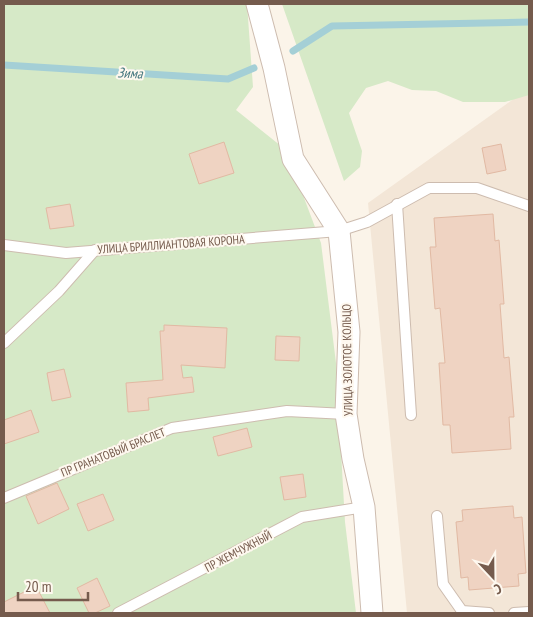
<svg xmlns="http://www.w3.org/2000/svg" width="533" height="617" font-family="'PT Sans Narrow',sans-serif">
	<style>
		.residential { fill: #f3e6d7 }
		.green { fill: #d6e9c7 }
		.lines { fill: none; stroke-linecap: round; stroke-linejoin: round }
		.stream { stroke: #a4cfd6; stroke-width: 7 }
		.building { fill: #efd3c2; stroke: #e1b9a3 }
		.lane-casing { stroke: #cdbcaf; stroke-width: 12 }
		.street-casing { stroke: #cdbcaf; stroke-width: 23 }
		.lane { stroke: #fff; stroke-width: 10 }
		.street { stroke: #fff; stroke-width: 21 }
		.labels { text-anchor: middle; dominant-baseline: central; stroke-width: 4; stroke-linejoin: round; paint-order: stroke }
		.street-label { font-size: 12px; fill: #755b4d; stroke: #fef8ef }
		.water-label { font-size: 14px; font-style: italic; fill: #45777f; stroke: #fef8ef }
	</style>
	<rect width="100%" height="100%" fill="#fbf4e9"/>
	<path class="residential" d="M 529,88 L 529,613 L 407,613 L 368,203 Z"/>
	<g class="green">
		<path d="M 4,4 L 247,4 L 253,87 L 236,110 L 286,150 L 321,243 L 336,363 L 345,522 L 356,613 L 4,613 Z"/>
		<path d="M 282,4 L 529,4 L 529,95 L 505,102 L 463,102 L 436,91 L 412,90 L 388,81 L 366,88 L 349,113 L 362,151 L 360,167 L 344,181 Z"/>
	</g>
	<g class="lines">
		<g class="stream">
			<path d="M 293,51 L 332,26 L 529,22"/>
			<path d="M 4,65 L 228,79 L 254,68"/>
		</g>
	</g>
	<g class="building">
		<path d="M 224,142 L 234,173 L 199,184 L 189,154 Z"/>
		<path d="M 501,144 L 506,170 L 487,174 L 482,148 Z"/>
		<path d="M 70,204 L 74,226 L 50,229 L 46,208 Z"/>
		<path d="M 493,214 L 495,241 L 499,240 L 504,304 L 500,304 L 504,358 L 509,357 L 514,417 L 509,417 L 511,449 L 452,453 L 450,425 L 443,425 L 439,363 L 445,363 L 440,308 L 435,309 L 430,247 L 436,247 L 434,218 Z"/>
		<path d="M 164,325 L 227,328 L 225,368 L 181,365 L 183,378 L 192,377 L 194,392 L 148,398 L 149,410 L 128,412 L 126,383 L 163,380 L 160,331 L 164,331 Z"/>
		<path d="M 276,336 L 300,337 L 299,361 L 275,360 Z"/>
		<path d="M 64,369 L 71,397 L 52,401 L 47,373 Z"/>
		<path d="M 31,410 L 39,432 L 4,444 L 4,420 Z"/>
		<path d="M 247,428 L 252,447 L 218,456 L 213,437 Z"/>
		<path d="M 303,474 L 306,497 L 284,500 L 280,477 Z"/>
		<path d="M 57,483 L 69,509 L 38,524 L 26,496 Z"/>
		<path d="M 103,494 L 114,520 L 88,531 L 77,504 Z"/>
		<path d="M 513,506 L 514,518 L 522,517 L 526,573 L 518,574 L 519,586 L 469,590 L 468,577 L 461,578 L 456,522 L 463,521 L 462,510 Z"/>
		<path d="M 97,578 L 110,606 L 95,613 L 89,613 L 77,588 Z"/>
		<path d="M 36,586 L 50,613 L 4,613 L 4,602 Z"/>
	</g>
	<g class="lines">
		<defs>
			<g id="lane">
				<path d="M 397,204 L 411,415"/>
				<path d="M 4,245 L 66,253 L 339,231 L 367,222 L 429,188 L 477,188 L 529,206"/>
				<path d="M 4,343 L 59,291 L 95,250"/>
				<path d="M 4,498 L 172,428 L 287,411 L 346,414"/>
				<path d="M 437,516 L 443,584 L 462,611 L 489,613"/>
				<path d="M 118,613 L 302,517 L 364,507"/>
				<path d="M 514,613 L 529,612"/>
			</g>
			<path id="street" d="M 257,4 L 274,68 L 293,159 L 339,231 L 349,332 L 346,414 L 353,459 L 364,507 L 372,613"/>
		</defs>
		<use href="#lane" class="lane-casing"/>
		<use href="#street" class="street-casing"/>
		<use href="#lane" class="lane"/>
		<use href="#street" class="street"/>
	</g>
	<g class="labels">
		<g class="street-label">
			<text transform="translate(171 244) rotate(-4)">УЛИЦА БРИЛЛИАНТОВАЯ КОРОНА</text>
			<text transform="translate(347 360) rotate(-91)">УЛИЦА ЗОЛОТОЕ КОЛЬЦО</text>
			<text transform="translate(113 452) rotate(-22)">ПР ГРАНАТОВЫЙ БРАСЛЕТ</text>
			<text transform="translate(238 551) rotate(-28)">ПР ЖЕМЧУЖНЫЙ</text>
		</g>
		<g class="water-label">
			<text transform="translate(130 73) rotate(3)">Зима</text>
		</g>
	</g>
	<rect width="533" height="617" fill="none" stroke="#755b4d" stroke-width="10"/>
	<g transform="translate(493 577) rotate(158)" stroke="#fef8ef" stroke-width="4" paint-order="stroke">
	<path d="M0-4L9 19L0 12L-9 19Z" fill="#755b4d"/>
	<text y="-8" font-size="14" font-weight="bold" text-anchor="middle" fill="#755b4d">С</text>
	</g>
	<path d="M18 592v8h70v-8" fill="none" stroke="#755b4d" stroke-width="2.5"/>
	<text x="25" y="592" font-size="15" fill="#755b4d" stroke="#fef8ef" stroke-width="4" paint-order="stroke">20 m</text>
</svg>
